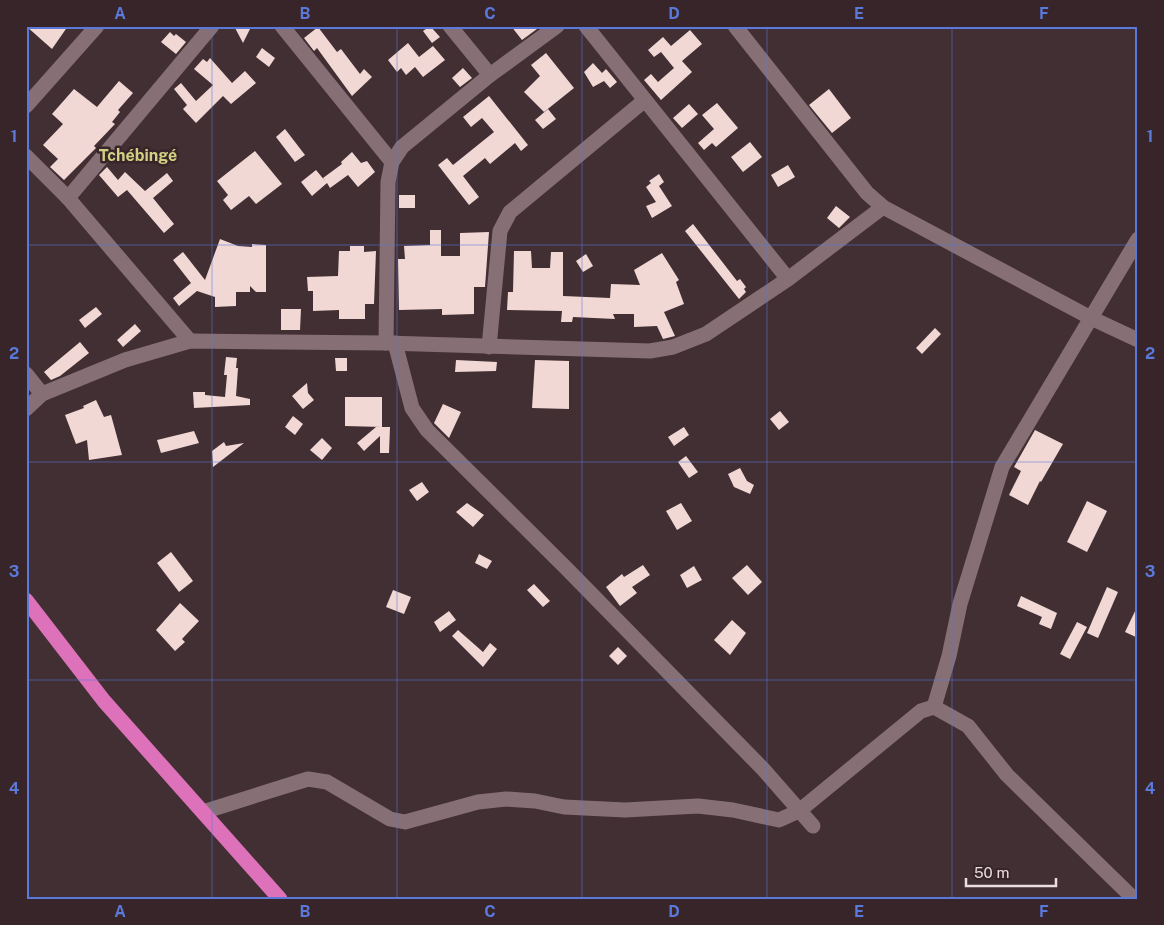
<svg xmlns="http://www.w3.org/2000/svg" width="1164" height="925" font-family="'Public Sans',sans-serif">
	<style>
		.building { fill: #f1d8d5 }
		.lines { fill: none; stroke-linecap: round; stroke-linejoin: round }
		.minor { stroke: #867075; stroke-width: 15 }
		.highway { stroke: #dd72ba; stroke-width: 15 }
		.grid { fill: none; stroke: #5a79da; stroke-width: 1; stroke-opacity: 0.55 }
		.labels { text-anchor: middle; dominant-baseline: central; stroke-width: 5; stroke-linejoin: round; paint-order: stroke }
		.neighbourhood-label { font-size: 16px; font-weight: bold; fill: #d2d183; stroke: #372529 }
		.neatline { fill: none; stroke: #5a79da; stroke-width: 2 }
		.grid-label { font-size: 16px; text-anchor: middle; font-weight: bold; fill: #5a79da }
	</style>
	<rect width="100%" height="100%" fill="#422f33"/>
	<g class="building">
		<path d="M 26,26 L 68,26 L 52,49 Z"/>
		<path d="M 234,26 L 243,26 L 250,29 L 243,43 Z"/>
		<path d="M 430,26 L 440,37 L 432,43 L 423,31 Z"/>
		<path d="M 511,26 L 541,26 L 522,40 Z"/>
		<path d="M 318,27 L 337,52 L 341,49 L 360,74 L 364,69 L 372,77 L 352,96 L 317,48 L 314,51 L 304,38 Z"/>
		<path d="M 690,30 L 702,44 L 682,61 L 692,72 L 661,100 L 644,80 L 651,74 L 658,82 L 674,68 L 661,52 L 654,57 L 648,50 L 663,37 L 671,46 Z"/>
		<path d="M 170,32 L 174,36 L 176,34 L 186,42 L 176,54 L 161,42 Z"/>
		<path d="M 408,43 L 419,57 L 433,46 L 445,60 L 423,77 L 415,67 L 406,75 L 401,68 L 397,72 L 388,60 Z"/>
		<path d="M 262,48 L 275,58 L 269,67 L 256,57 Z"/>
		<path d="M 546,53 L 574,88 L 544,112 L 524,92 L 540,76 L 531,65 Z"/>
		<path d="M 210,58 L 232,83 L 245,71 L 256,83 L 231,104 L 223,96 L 196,123 L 183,109 L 187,105 L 174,89 L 181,83 L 196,101 L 213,85 L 194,69 L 203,59 L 207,62 Z"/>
		<path d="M 593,63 L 602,73 L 606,69 L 617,82 L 610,88 L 604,81 L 593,87 L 584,72 Z"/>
		<path d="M 463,68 L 472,78 L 460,87 L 452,78 Z"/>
		<path d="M 119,81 L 133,93 L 118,110 L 120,112 L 112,122 L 115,124 L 94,146 L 96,148 L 64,180 L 50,167 L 58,159 L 43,145 L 63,124 L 52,114 L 74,89 L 97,107 Z"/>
		<path d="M 829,89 L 851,118 L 832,133 L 809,105 Z"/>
		<path d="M 489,96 L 528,145 L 521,151 L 515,143 L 490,164 L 485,158 L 463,176 L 479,197 L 469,205 L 438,165 L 447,158 L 453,165 L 494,132 L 482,118 L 471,127 L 463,117 Z"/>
		<path d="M 717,103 L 738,128 L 716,147 L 712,143 L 704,150 L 698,143 L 714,129 L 702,115 Z"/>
		<path d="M 689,104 L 698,114 L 682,128 L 673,118 Z"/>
		<path d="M 548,109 L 556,119 L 543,129 L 535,120 Z"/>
		<path d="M 285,129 L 305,155 L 295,162 L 276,137 Z"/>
		<path d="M 750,142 L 762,157 L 743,172 L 731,157 Z"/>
		<path d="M 255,151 L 282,184 L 256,204 L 249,196 L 231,210 L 223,200 L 228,195 L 217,181 Z"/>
		<path d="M 352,152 L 361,163 L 367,161 L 375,172 L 358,187 L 348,175 L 330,188 L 327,183 L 312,196 L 301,182 L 316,170 L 326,182 L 323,178 L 342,164 L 341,162 Z"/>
		<path d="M 788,165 L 795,177 L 778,187 L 771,175 Z"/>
		<path d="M 107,167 L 118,180 L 125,172 L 145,191 L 167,173 L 173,181 L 153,198 L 174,224 L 164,233 L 127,190 L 118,197 L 99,175 Z"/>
		<path d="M 659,174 L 664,182 L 659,186 L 672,206 L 652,218 L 646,206 L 656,202 L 646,187 L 651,183 L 649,181 Z"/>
		<rect x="399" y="195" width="16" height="13"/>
		<path d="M 836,206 L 850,217 L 839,228 L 827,218 Z"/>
		<path d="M 693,224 L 737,281 L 740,279 L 746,287 L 744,289 L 746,292 L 739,299 L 685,231 Z"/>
		<path d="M 430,230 L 441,230 L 441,256 L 460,256 L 460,233 L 489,232 L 485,287 L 474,287 L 474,314 L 442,315 L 442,309 L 399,310 L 398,259 L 405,259 L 404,246 L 430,245 Z"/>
		<path d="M 220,239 L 238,246 L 252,247 L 252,244 L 266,245 L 266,292 L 256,292 L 250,286 L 250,292 L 236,292 L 236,306 L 215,307 L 215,297 L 197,291 L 179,306 L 173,298 L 191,283 L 173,260 L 183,252 L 205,280 Z"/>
		<path d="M 350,246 L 364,246 L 364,252 L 376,251 L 374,304 L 365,304 L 365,319 L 339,319 L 339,310 L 313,311 L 313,291 L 308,291 L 307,277 L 338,276 L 339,251 L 350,251 Z"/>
		<path d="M 514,251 L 531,251 L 532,268 L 550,268 L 551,252 L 563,252 L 563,296 L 610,298 L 611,284 L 640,285 L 634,270 L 662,253 L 679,280 L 676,282 L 684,304 L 664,312 L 675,336 L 663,339 L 657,326 L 634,327 L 634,314 L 613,314 L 615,319 L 573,317 L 572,322 L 561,322 L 562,311 L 507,310 L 508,292 L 513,292 Z"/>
		<path d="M 586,254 L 593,266 L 583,272 L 576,261 Z"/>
		<path d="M 96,307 L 102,314 L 85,328 L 79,320 Z"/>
		<path d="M 281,309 L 301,309 L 300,330 L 281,330 Z"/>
		<path d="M 135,324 L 141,331 L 123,347 L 117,340 Z"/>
		<path d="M 935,328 L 941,334 L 922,354 L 916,348 Z"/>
		<path d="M 80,342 L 89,353 L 60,376 L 51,380 L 44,372 Z"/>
		<path d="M 226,357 L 237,358 L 236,368 L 238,368 L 236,396 L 250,399 L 250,405 L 194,408 L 193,392 L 205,392 L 205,395 L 225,397 L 227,375 L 224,375 Z"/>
		<path d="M 335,358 L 347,358 L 347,371 L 336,371 Z"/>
		<path d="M 456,360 L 497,362 L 496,371 L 455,372 Z"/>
		<path d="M 535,360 L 569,361 L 569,409 L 532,408 Z"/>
		<path d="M 307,383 L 308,393 L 314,400 L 303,409 L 292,396 Z"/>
		<path d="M 345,397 L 382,397 L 382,427 L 345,426 Z"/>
		<path d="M 96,400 L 104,417 L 111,415 L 122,455 L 89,460 L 87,440 L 76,444 L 65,415 L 84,408 L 83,406 Z"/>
		<path d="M 443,404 L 461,412 L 449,438 L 434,423 Z"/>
		<path d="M 780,411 L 789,422 L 779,430 L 770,419 Z"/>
		<path d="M 293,416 L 303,424 L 295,435 L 285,427 Z"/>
		<path d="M 376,427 L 390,427 L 389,453 L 380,453 L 380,436 L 364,451 L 357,443 Z"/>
		<path d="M 684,427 L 689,435 L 674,446 L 668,437 Z"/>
		<path d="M 1035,430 L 1063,444 L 1041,482 L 1040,481 L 1028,505 L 1009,495 L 1021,471 L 1014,467 Z"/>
		<path d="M 194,431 L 199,443 L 161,453 L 157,440 Z"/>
		<path d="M 322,438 L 332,448 L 322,460 L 310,450 Z"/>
		<path d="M 224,442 L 226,446 L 244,443 L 213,467 L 212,451 Z"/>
		<path d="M 686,456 L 698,472 L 689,478 L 678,462 Z"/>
		<path d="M 740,468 L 747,481 L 754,485 L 750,494 L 734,487 L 728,474 Z"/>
		<path d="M 422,482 L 429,492 L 417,501 L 409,490 Z"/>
		<path d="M 1087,501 L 1107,511 L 1087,552 L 1067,542 Z"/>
		<path d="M 467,503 L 484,515 L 473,527 L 456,512 Z"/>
		<path d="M 681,503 L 692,521 L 677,530 L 666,511 Z"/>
		<path d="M 171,552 L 193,581 L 179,592 L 157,563 Z"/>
		<path d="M 479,554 L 492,561 L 487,569 L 475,563 Z"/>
		<path d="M 643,565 L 650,575 L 632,587 L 637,593 L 620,606 L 606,587 L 622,574 L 624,577 Z"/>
		<path d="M 747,565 L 762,582 L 748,595 L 732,578 Z"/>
		<path d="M 694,566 L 702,580 L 687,588 L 680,575 Z"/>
		<path d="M 534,584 L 550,601 L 543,607 L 527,590 Z"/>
		<path d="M 1107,587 L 1118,592 L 1098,638 L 1087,633 Z"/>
		<path d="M 393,590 L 411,597 L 404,614 L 386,607 Z"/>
		<path d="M 1021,596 L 1057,613 L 1051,629 L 1039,624 L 1042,617 L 1017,606 Z"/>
		<path d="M 180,603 L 199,621 L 182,639 L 185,642 L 175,651 L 156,630 Z"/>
		<path d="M 1138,605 L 1138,638 L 1125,632 Z"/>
		<path d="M 449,611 L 456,620 L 440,632 L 434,622 Z"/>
		<path d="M 732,620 L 746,633 L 730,655 L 714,640 Z"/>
		<path d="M 1077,622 L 1087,627 L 1070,659 L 1060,654 Z"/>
		<path d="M 458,630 L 483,652 L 490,643 L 497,649 L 483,667 L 452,636 Z"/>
		<path d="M 618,647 L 627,656 L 618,665 L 609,656 Z"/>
	</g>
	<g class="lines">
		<g class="minor">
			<path d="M 282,26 L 392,162"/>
			<path d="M 450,26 L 490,75"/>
			<path d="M 586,26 L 788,279"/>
			<path d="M 735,26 L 867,193 L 883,207 L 1091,318 L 1138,340"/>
			<path d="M 26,106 L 97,26"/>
			<path d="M 26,156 L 68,198 L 190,341"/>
			<path d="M 68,198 L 212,26"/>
			<path d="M 386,343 L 388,182 L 392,162 L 402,147 L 490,75 L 557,26"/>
			<path d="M 395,343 L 412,408 L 427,430 L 567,569 L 763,769 L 813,826"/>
			<path d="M 489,347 L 500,231 L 510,212 L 645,100"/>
			<path d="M 26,374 L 42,394"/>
			<path d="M 26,409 L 42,394 L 125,360 L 190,341 L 386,343 L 650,351 L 673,347 L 706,334 L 788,279 L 883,207"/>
			<path d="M 203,812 L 308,779 L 327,782 L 390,819 L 405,822 L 478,802 L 506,799 L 535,801 L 564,807 L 625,810 L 698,806 L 733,810 L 779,820 L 799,811 L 921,711 L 934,707"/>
			<path d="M 1134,899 L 1007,775 L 968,726 L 934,707 L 949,656 L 960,604 L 1002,467 L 1138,239"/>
		</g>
		<path class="highway" d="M 26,600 L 104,701 L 280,899"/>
	</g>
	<path class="grid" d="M 212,26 L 212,899M 397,26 L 397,899M 582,26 L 582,899M 767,26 L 767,899M 952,26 L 952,899M 26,245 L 1138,245M 26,462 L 1138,462M 26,680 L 1138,680"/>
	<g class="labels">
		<g class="neighbourhood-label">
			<text x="138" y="155">Tchébingé</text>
		</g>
	</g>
	<rect width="1164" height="925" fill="none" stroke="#372529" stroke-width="55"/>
	<path d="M966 878v8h90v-8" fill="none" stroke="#eadde0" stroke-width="2.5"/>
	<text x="974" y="878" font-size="15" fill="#eadde0" stroke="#372529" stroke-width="4" paint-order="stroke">50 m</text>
	<rect x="28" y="28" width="1108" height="870" class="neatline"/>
	<g class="grid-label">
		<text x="120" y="19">A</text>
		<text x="305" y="19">B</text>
		<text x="490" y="19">C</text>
		<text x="674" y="19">D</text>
		<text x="859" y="19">E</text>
		<text x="1044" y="19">F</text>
		<text x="14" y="142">1</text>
		<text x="1150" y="142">1</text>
		<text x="14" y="359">2</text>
		<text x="1150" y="359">2</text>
		<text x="14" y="577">3</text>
		<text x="1150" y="577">3</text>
		<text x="14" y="794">4</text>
		<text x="1150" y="794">4</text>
		<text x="120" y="917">A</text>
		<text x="305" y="917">B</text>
		<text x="490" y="917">C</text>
		<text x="674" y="917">D</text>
		<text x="859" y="917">E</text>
		<text x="1044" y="917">F</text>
	</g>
</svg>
